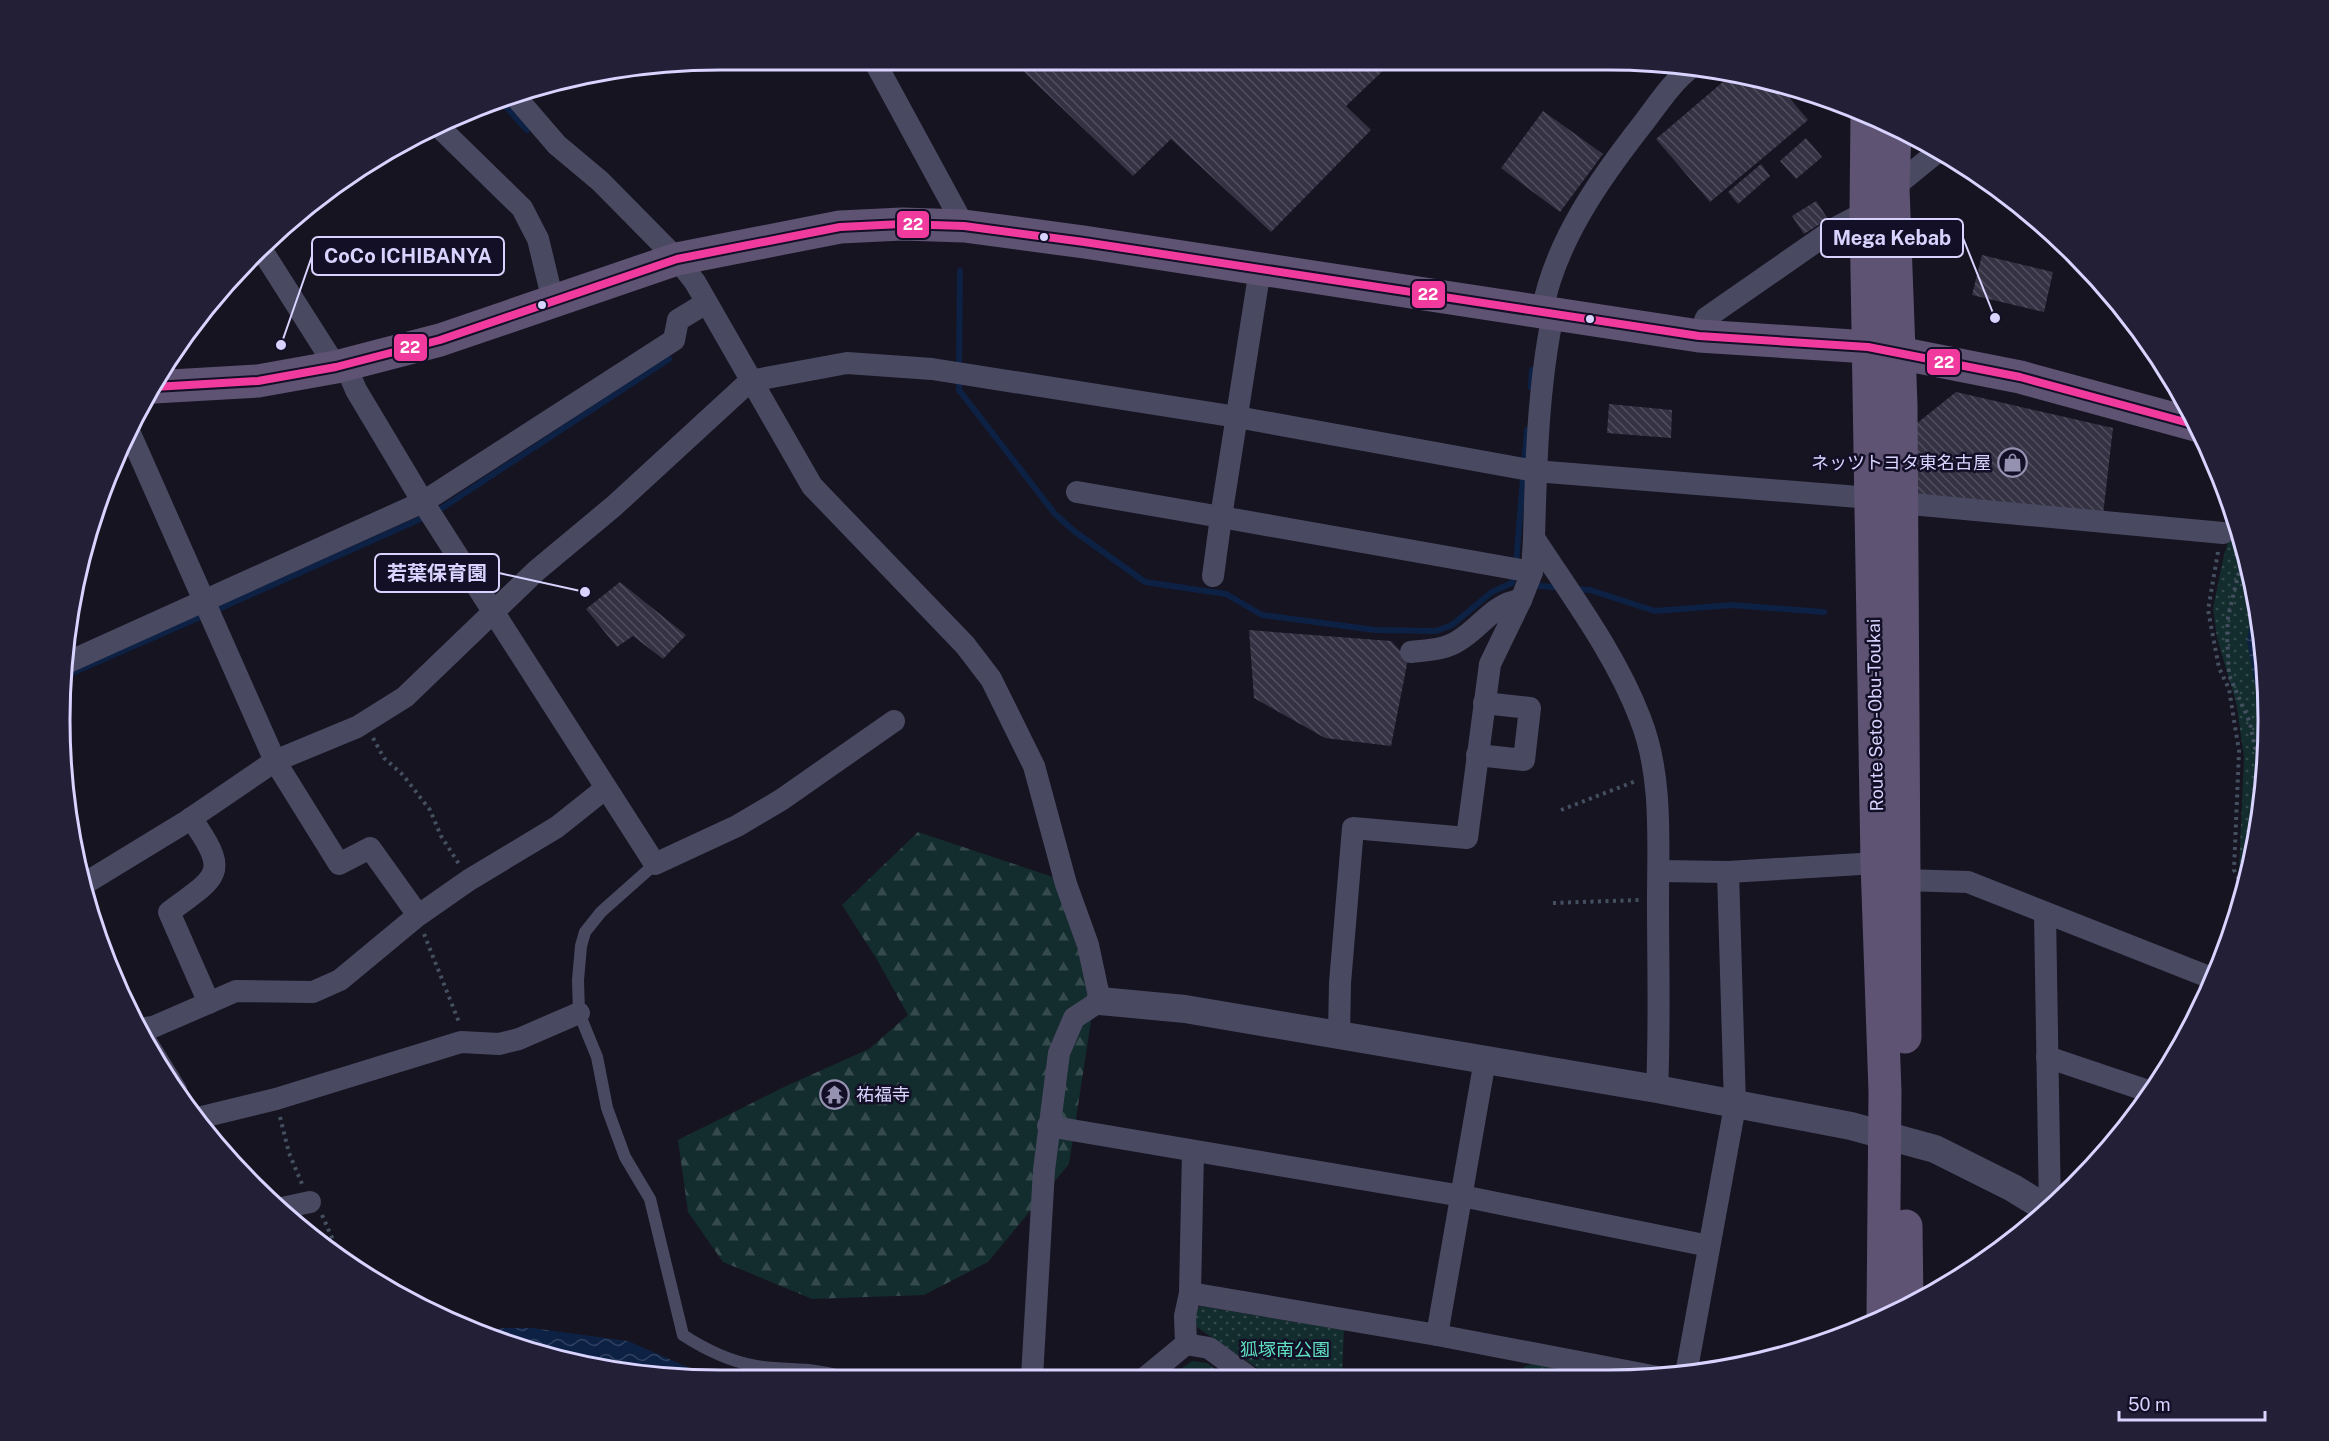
<svg xmlns="http://www.w3.org/2000/svg" width="2329" height="1441" font-family="'Public Sans','Noto Sans JP',sans-serif">
	<style>
		.forest { fill: url(#forest-firs) }
		.park { fill: url(#park-dots) }
		.water { fill: url(#water-waves) }
		.lines { fill: none; stroke-linecap: round; stroke-linejoin: round }
		.stream { stroke: #0d2144; stroke-width: 6 }
		.building { fill: url(#building-back-hatch) }
		.path { stroke: #44505f; stroke-width: 4; stroke-dasharray: 3 4.5; stroke-linecap: butt }
		.service { stroke: #4a4962; stroke-width: 12 }
		.minor { stroke: #4a4962; stroke-width: 22 }
		.tertiary { stroke: #4a4962; stroke-width: 28 }
		.primary { stroke: #5e5373; stroke-width: 33 }
		.bus-1-casing { stroke: #130f26; stroke-width: 12 }
		.bus-1 { stroke: #f13a9d; stroke-width: 8 }
		.bus-dot { fill: #d9d4ff; stroke: #130f26; stroke-width: 2 }
		.labels { text-anchor: middle; dominant-baseline: central; stroke-width: 5; stroke-linejoin: round; paint-order: stroke }
		.poi-label { font-size: 18px; fill: #d9d4ff; stroke: #130f26; text-anchor: end }
		.street-label { font-size: 18px; fill: #d9d4ff; stroke: #130f26 }
		.park-label { font-size: 18px; fill: #5fe0c0; stroke: #130f26 }
		.rim { fill: none; stroke: #d9d4ff; stroke-width: 3 }
		.leader { fill: none; stroke: #d9d4ff; stroke-width: 2 }
		.callout-dot { fill: #d9d4ff; stroke: #130f26; stroke-width: 2 }
		.callout { fill: #130f26; stroke: #d9d4ff; stroke-width: 2 }
		.callout-label { font-size: 20px; text-anchor: middle; font-weight: bold; fill: #d9d4ff }
		.line-badge { stroke: #130f26; stroke-width: 2 }
		.badge-label { font-size: 16px; text-anchor: middle; font-weight: bold; fill: #fff }
	</style>
	<defs>
		<pattern id="forest-firs" width="22" height="20" patternUnits="userSpaceOnUse" patternTransform="scale(1.5)"><rect width="22" height="20" fill="#132c2d"/><path d="M5 1l3.5 6h-7zM16 11l3.5 6h-7z" fill="#354a4c"/></pattern>
		<pattern id="park-dots" width="8" height="8" patternUnits="userSpaceOnUse" patternTransform="scale(1.5)"><rect width="8" height="8" fill="#132c2d"/><path d="M2 2h.1M6 6h.1" fill="none" stroke="#354a4c" stroke-width="1.8" stroke-linecap="round"/></pattern>
		<pattern id="water-waves" width="16" height="10" patternUnits="userSpaceOnUse" patternTransform="scale(1.5)"><rect width="16" height="10" fill="#0d2144"/><path d="M0 5q4-4 8 0t8 0" fill="none" stroke="#304060"/></pattern>
		<pattern id="building-back-hatch" width="6" height="6" patternUnits="userSpaceOnUse" patternTransform="scale(1.5)"><rect width="6" height="6" fill="#343243"/><path d="M-1 5l2 2M0 0l6 6M5-1l2 2" fill="none" stroke="#514f5f"/></pattern>
	</defs>
	<rect width="100%" height="100%" fill="#161421"/>
	<g class="forest">
		<path d="M 918,832 L 1053,877 L 1074,922 L 1094,1002 L 1069,1164 L 988,1262 L 924,1295 L 812,1299 L 723,1262 L 688,1212 L 678,1140 L 786,1086 L 869,1049 L 908,1015 L 876,958 L 842,905 Z"/>
		<path d="M 1192,1361 L 1207,1363 L 1227,1378 L 1168,1378 Z"/>
		<path d="M 1536,1362 L 1623,1379 L 1515,1379 L 1524,1367 Z"/>
	</g>
	<g class="park">
		<path d="M 2236,517 L 2263,634 L 2268,763 L 2247,888 L 2239,870 L 2244,757 L 2236,702 L 2217,638 L 2213,608 L 2224,555 Z"/>
		<path d="M 1200,1306 L 1344,1330 L 1342,1378 L 1272,1378 L 1198,1328 L 1195,1323 L 1195,1311 Z"/>
	</g>
	<g class="water">
		<path d="M 2254,595 L 2263,634 L 2268,763 L 2256,835 L 2264,786 L 2265,758 L 2262,723 L 2247,641 Z"/>
		<path d="M 505,1328 L 532,1328 L 628,1341 L 708,1376 L 635,1375 L 473,1332 Z"/>
	</g>
	<g class="lines">
		<g class="stream">
			<path d="M 499,99 L 527,130"/>
			<path d="M 959,369 L 960,271"/>
			<path d="M 959,379 L 959,390 L 1055,514 L 1074,531 L 1145,582 L 1226,594 L 1262,615 L 1375,630 L 1436,631 L 1452,625 L 1492,592 L 1512,583 L 1514,574"/>
			<path d="M 1531,387 L 1532,370"/>
			<path d="M 436,512 L 669,359"/>
			<path d="M 1516,564 L 1527,430"/>
			<path d="M 1532,585 L 1561,588"/>
			<path d="M 1574,589 L 1590,590 L 1655,611 L 1732,605 L 1824,612"/>
			<path d="M 214,611 L 427,516"/>
			<path d="M 63,677 L 205,615"/>
		</g>
	</g>
	<g class="building">
		<path d="M 1018,66 L 1388,66 L 1346,106 L 1371,130 L 1271,232 L 1171,139 L 1133,176 Z"/>
		<path d="M 1731,75 L 1782,89 L 1808,120 L 1710,202 L 1656,139 Z"/>
		<path d="M 1543,111 L 1603,154 L 1560,212 L 1501,168 Z"/>
		<path d="M 1806,138 L 1822,157 L 1796,179 L 1780,161 Z"/>
		<path d="M 1761,164 L 1770,176 L 1738,204 L 1728,192 Z"/>
		<path d="M 1816,201 L 1828,219 L 1804,234 L 1792,216 Z"/>
		<path d="M 1982,255 L 2053,272 L 2044,312 L 1972,295 Z"/>
		<path d="M 1956,392 L 2113,428 L 2103,515 L 1916,497 L 1916,424 Z"/>
		<path d="M 1609,404 L 1672,410 L 1671,438 L 1607,433 Z"/>
		<path d="M 620,582 L 686,635 L 663,659 L 633,636 L 617,647 L 586,609 Z"/>
		<path d="M 1249,630 L 1391,641 L 1408,659 L 1391,746 L 1325,738 L 1254,698 Z"/>
	</g>
	<g class="lines">
		<g class="path">
			<path d="M 2229,516 L 2233,505"/>
			<path d="M 2244,551 L 2228,617 L 2227,636 L 2229,675 L 2250,723 L 2255,748 L 2262,748"/>
			<path d="M 2218,552 L 2208,610 L 2219,668 L 2229,689 L 2239,751 L 2234,870 L 2246,893"/>
			<path d="M 373,738 L 384,758 L 403,775 L 430,810 L 441,836 L 459,864"/>
			<path d="M 1561,810 L 1636,781"/>
			<path d="M 1553,903 L 1639,900"/>
			<path d="M 424,934 L 459,1022"/>
			<path d="M 280,1117 L 289,1153 L 302,1184"/>
			<path d="M 322,1215 L 341,1258"/>
		</g>
		<path class="service" d="M 655,864 L 601,912 L 585,932 L 581,946 L 578,980 L 579,1013 L 597,1057 L 607,1108 L 625,1157 L 650,1199 L 683,1335 C 706,1350 728,1361 756,1366 C 785,1371 812,1367 840,1376"/>
		<g class="minor">
			<path d="M 877,66 L 964,226"/>
			<path d="M 513,94 L 557,145 L 600,181 L 677,259 L 695,282 L 812,486 L 965,645 L 991,679 L 1034,766 L 1066,884 L 1088,945 L 1100,1001 L 1074,1018 L 1059,1053 L 1044,1170 L 1032,1377"/>
			<path d="M 437,125 L 522,208 L 538,239 L 553,301"/>
			<path d="M 1893,188 L 1936,153"/>
			<path d="M 263,252 L 336,367"/>
			<path d="M 1260,269 L 1221,517 L 1532,572"/>
			<path d="M 1542,312 C 1555,241 1601,177 1645,121 C 1660,101 1673,81 1693,66"/>
			<path d="M 1699,336 L 1706,318 L 1837,227 L 1866,212"/>
			<path d="M 345,364 L 356,390 L 423,502 L 655,864 L 737,826 L 781,800 L 894,721"/>
			<path d="M 128,429 L 275,761 L 339,864 L 370,848 L 418,915"/>
			<path d="M 1077,492 L 1221,517 L 1213,576"/>
			<path d="M 1900,503 L 2223,533"/>
			<path d="M 1534,538 C 1536,463 1538,387 1553,314"/>
			<path d="M 1411,652 C 1427,650 1444,650 1458,641 C 1482,627 1492,604 1521,600"/>
			<path d="M 64,664 L 423,502 L 674,340 L 678,320 L 706,303"/>
			<path d="M 1477,755 L 1524,760 L 1530,708 L 1484,703"/>
			<path d="M 191,818 C 230,874 219,875 169,912 L 209,1003"/>
			<path d="M 1660,871 L 1728,872 L 1877,863"/>
			<path d="M 1904,880 L 1968,882 L 2214,979"/>
			<path d="M 84,884 L 184,823 L 275,761 L 357,727 L 405,697 L 536,571 L 614,506 L 750,381 L 847,363 L 932,369 L 1237,417 L 1535,471 L 1871,498"/>
			<path d="M 2045,913 L 2050,1211"/>
			<path d="M 138,1029 L 153,1027 L 236,991 L 313,992 L 340,980 L 416,917 L 469,880 L 557,827 L 606,788"/>
			<path d="M 138,1029 L 176,1090"/>
			<path d="M 1339,1035 L 1340,983 L 1353,828 L 1467,838 L 1490,664 L 1521,600 L 1532,572 L 1534,538 C 1571,595 1615,653 1640,718 C 1663,775 1658,842 1658,902 C 1658,964 1660,1027 1657,1089"/>
			<path d="M 2047,1057 L 2151,1092"/>
			<path d="M 194,1119 L 276,1099 L 461,1042 L 499,1044 L 519,1039 L 579,1013"/>
			<path d="M 1048,1126 L 1462,1196 L 1709,1246"/>
			<path d="M 282,1208 L 310,1202"/>
			<path d="M 1190,1293 L 1437,1335 L 1663,1378"/>
			<path d="M 1437,1335 L 1485,1060"/>
			<path d="M 1186,1344 L 1185,1316 L 1190,1293 L 1193,1151"/>
			<path d="M 1186,1344 L 1209,1348 L 1250,1378"/>
			<path d="M 1686,1374 L 1735,1106 L 1728,872"/>
			<path d="M 1146,1377 L 1186,1344"/>
		</g>
		<path class="tertiary" d="M 1100,1001 L 1185,1009 L 1657,1089 L 1851,1126 L 1935,1149 L 2013,1188 L 2050,1211"/>
		<g class="primary">
			<path d="M 1867,114 L 1866,212 L 1877,863 L 1885,1092 L 1883,1316"/>
			<path d="M 1895,130 L 1893,188 L 1901,405 L 1905,1037"/>
			<path d="M 154,387 L 258,381 L 336,367 L 440,340 L 677,259 L 840,227 L 902,224 L 964,226 L 1084,242 L 1699,336 L 1868,347 L 2020,377 L 2196,425"/>
			<path d="M 1906,1226 L 1907,1306"/>
		</g>
		<defs>
			<path id="bus-1" d="M 154,387 L 258,381 L 336,367 L 440,340 L 677,259 L 840,227 L 902,224 L 964,226 L 1084,242 L 1699,336 L 1868,347 L 2020,377 L 2196,425"/>
		</defs>
		<use href="#bus-1" class="bus-1-casing"/>
		<use href="#bus-1" class="bus-1"/>
	</g>
	<defs>
		<symbol id="shop-ring" viewBox="-11 -11 22 22"><circle r="9.5" fill="#130f26" stroke="#9591b1" stroke-width="1.5"/><path d="M-5-2.5h2.3a2.7 3.5 0 0 1 5.4 0H5L5.5 6h-11ZM-1.5-2.5h3a1.5 2.3 0 0 0-3 0Z" fill="#9591b1"/></symbol>
		<symbol id="temple-ring" viewBox="-11 -11 22 22"><circle r="9.5" fill="#130f26" stroke="#9591b1" stroke-width="1.5"/><path d="M0-6L5-2H3V0L6.5 2.5H4V6H1.5V3h-3V6H-4V2.5H-6.5L-3 0V-2H-5Z" fill="#9591b1"/></symbol>
	</defs>
	<g fill-rule="evenodd">
		<use href="#shop-ring" x="1996" y="446" width="33" height="33"/>
		<use href="#temple-ring" x="818" y="1078" width="33" height="33"/>
	</g>
	<g class="bus-dot">
		<circle cx="1044" cy="237" r="5"/>
		<circle cx="542" cy="305" r="5"/>
		<circle cx="1590" cy="319" r="5"/>
	</g>
	<g class="labels">
		<g class="poi-label">
			<text x="1991" y="462">ネッツトヨタ東名古屋</text>
			<text x="856" y="1094" text-anchor="start">祐福寺</text>
		</g>
		<g class="street-label">
			<text transform="translate(1875 715) rotate(-91)">Route Seto-Obu-Toukai</text>
		</g>
		<g class="park-label">
			<text x="1285" y="1349">狐塚南公園</text>
		</g>
	</g>
	<path d="M0 0H2329V1441H0ZM720 70H1608A650 650 0 0 1 2258 720V720A650 650 0 0 1 1608 1370H720A650 650 0 0 1 70 720V720A650 650 0 0 1 720 70Z" fill="#231f37" fill-rule="evenodd"/>
	<path class="rim" d="M720 70H1608A650 650 0 0 1 2258 720V720A650 650 0 0 1 1608 1370H720A650 650 0 0 1 70 720V720A650 650 0 0 1 720 70Z"/>
	<path class="leader" d="M1995 318L1963 238M281 345L312 256M585 592L499 573"/>
	<g class="callout-dot">
		<circle cx="1995" cy="318" r="6"/>
		<circle cx="281" cy="345" r="6"/>
		<circle cx="585" cy="592" r="6"/>
	</g>
	<g class="callout">
		<rect x="1821" y="219" width="142" height="38" rx="6"/>
		<rect x="312" y="237" width="192" height="38" rx="6"/>
		<rect x="375" y="554" width="124" height="38" rx="6"/>
	</g>
	<g class="callout-label">
		<text x="1892" y="245">Mega Kebab</text>
		<text x="408" y="263">CoCo ICHIBANYA</text>
		<text x="437" y="580">若葉保育園</text>
	</g>
	<g class="line-badge">
		<rect x="896" y="210" width="34" height="29" rx="6" fill="#f13a9d"/>
		<rect x="1411" y="280" width="35" height="29" rx="6" fill="#f13a9d"/>
		<rect x="393" y="333" width="35" height="29" rx="6" fill="#f13a9d"/>
		<rect x="1926" y="348" width="35" height="28" rx="6" fill="#f13a9d"/>
	</g>
	<g class="badge-label">
		<text x="913" y="230">22</text>
		<text x="1428" y="300">22</text>
		<text x="410" y="353">22</text>
		<text x="1944" y="368">22</text>
	</g>
	<path d="M2119 1411v9h146v-9" fill="none" stroke="#d9d4ff" stroke-width="3"/>
	<text x="2128" y="1411" font-size="18" fill="#d9d4ff" stroke="#130f26" stroke-width="4.5" paint-order="stroke">50 m</text>
</svg>
